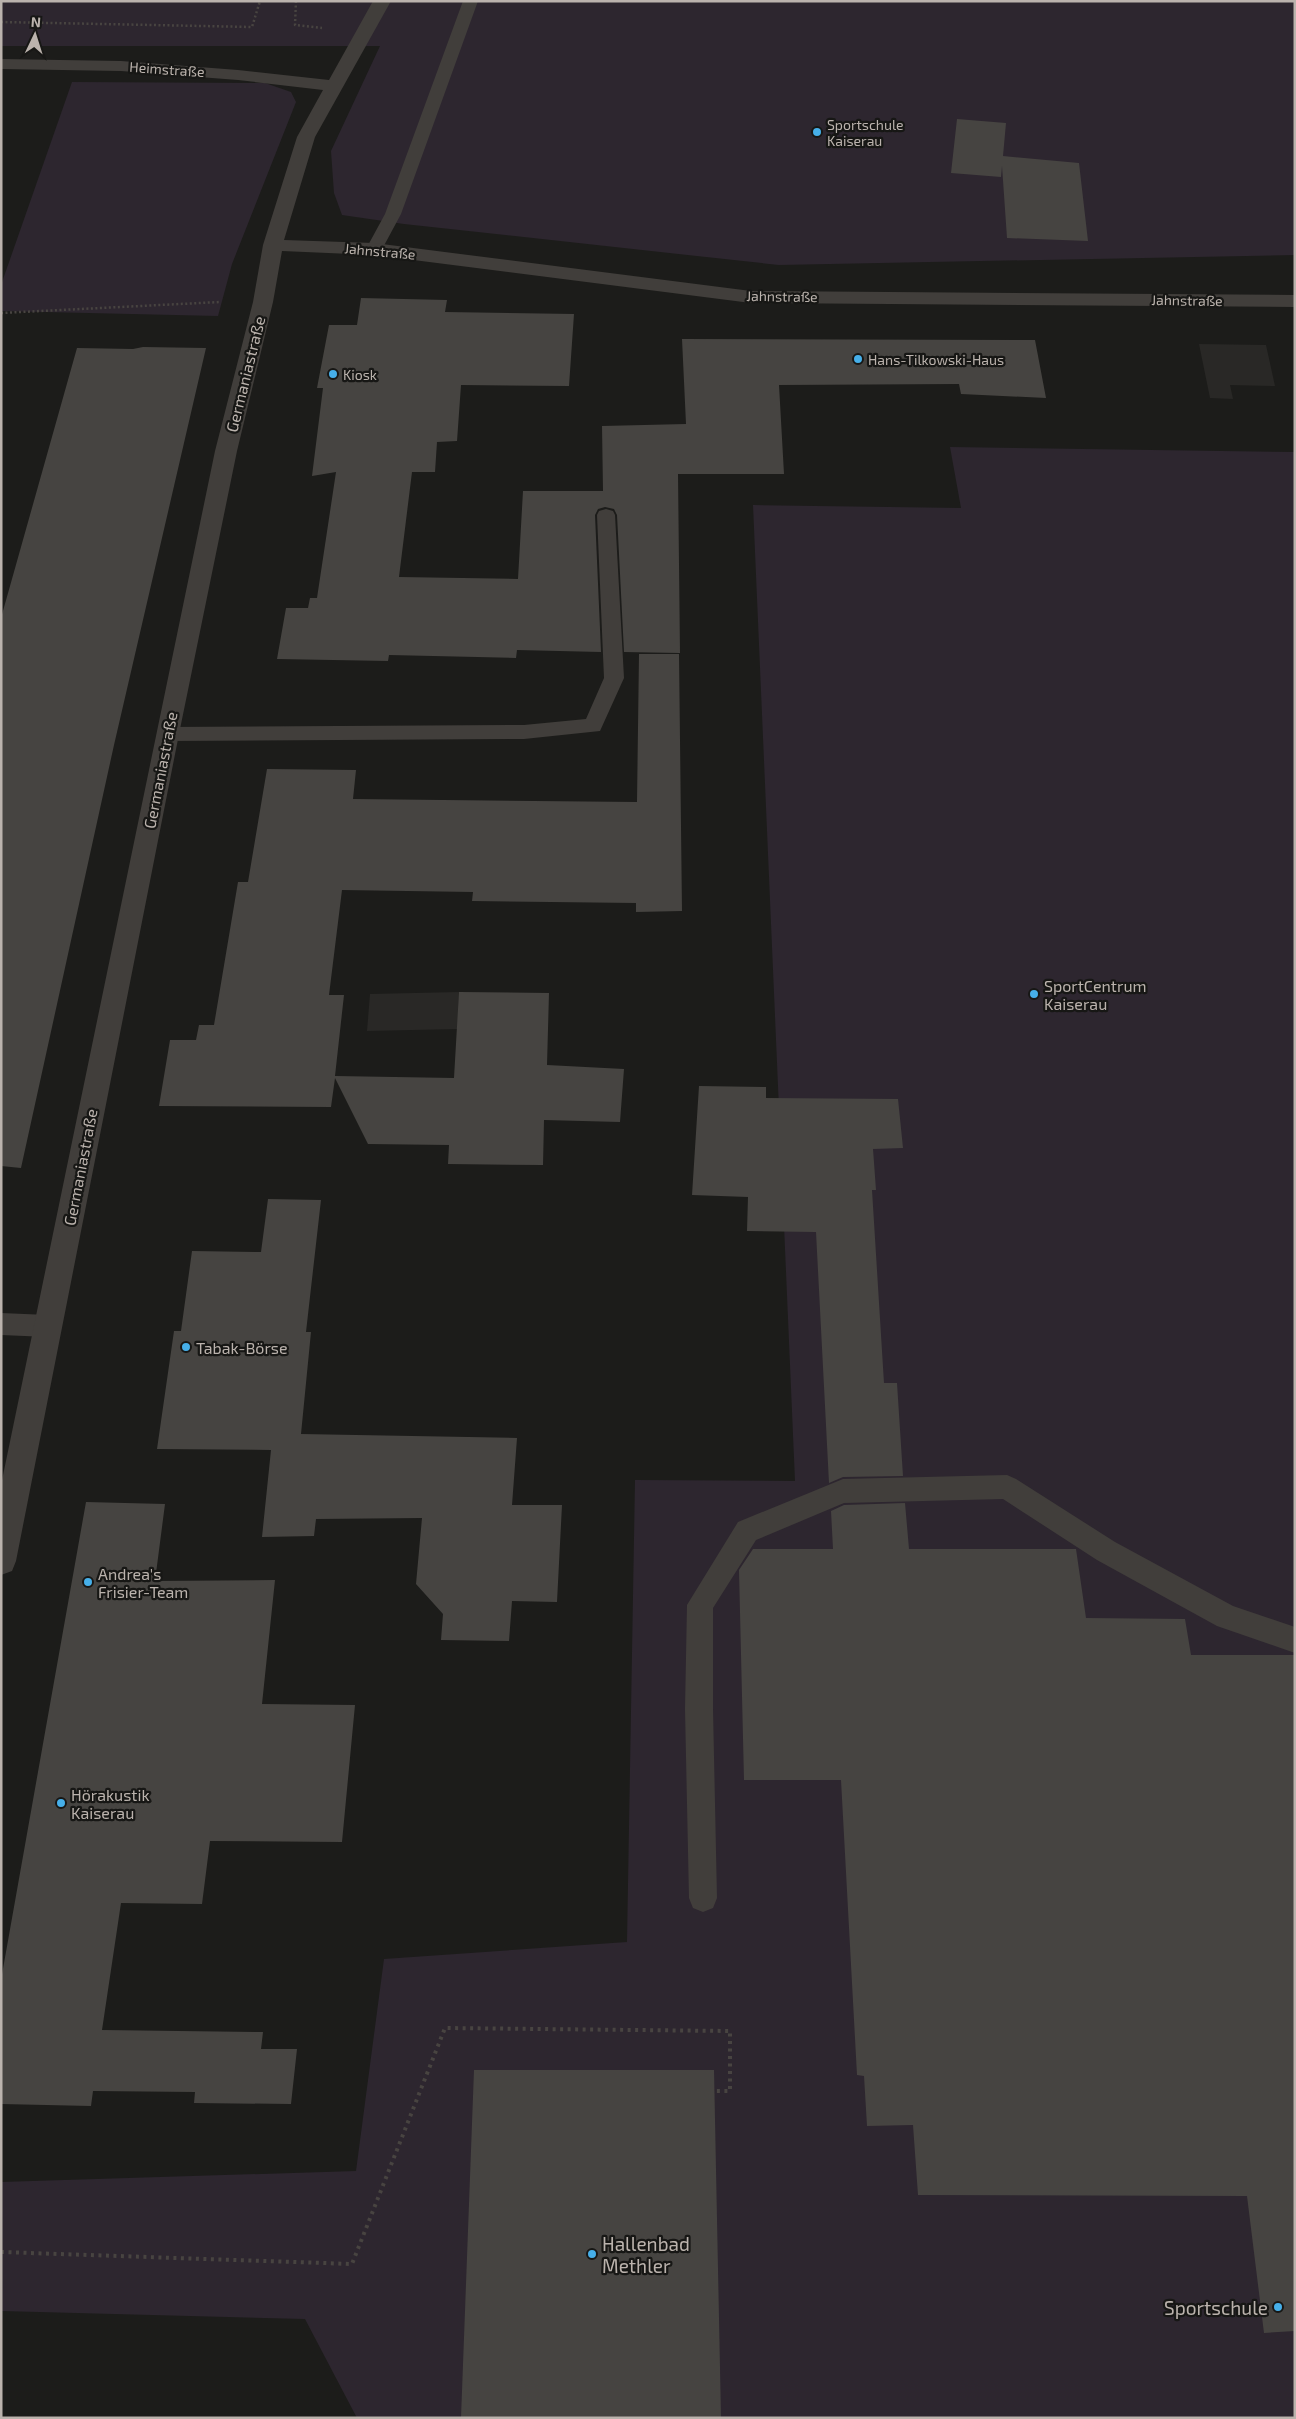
<svg xmlns="http://www.w3.org/2000/svg" width="1296" height="2419" font-family="'Exo 2',sans-serif">
	<style>
		.built { fill: #292826 }
		.green { fill: #2d262f }
		.building { fill: #464441 }
		.lines { fill: none; stroke-linecap: round; stroke-linejoin: round }
		.path-far1 { stroke: #484441; stroke-width: 2.5; stroke-dasharray: 2 2.5; stroke-linecap: butt }
		.path { stroke: #484441; stroke-width: 4; stroke-dasharray: 3 4.5; stroke-linecap: butt }
		.service { fill: #413e3b; fill-rule: evenodd }
		.minor { fill: #413e3b; fill-rule: evenodd }
		.poi-dot { fill: #46afe9; stroke: #171715; stroke-width: 2 }
		.labels { text-anchor: middle; dominant-baseline: central; stroke-width: 4.5; stroke-linejoin: round; paint-order: stroke }
		.far-street-label { font-size: 14px; fill: #bbb3ad; stroke: #171715 }
		.far-poi-label { font-size: 14px; fill: #bbb3ad; stroke: #171715; text-anchor: start }
		.street-label { font-size: 16px; fill: #bbb3ad; stroke: #171715 }
		.poi-label { font-size: 16px; fill: #bbb3ad; stroke: #171715; text-anchor: start }
		.near-poi-label { font-size: 19px; fill: #bbb3ad; stroke: #171715; text-anchor: start }
	</style>
	<rect width="100%" height="100%" fill="#1c1c1a"/>
	<g class="built">
		<path d="M 1199,344 L 1266,345 L 1275,386 L 1230,385 L 1233,399 L 1210,398 Z"/>
		<path d="M 459,992 L 458,1029 L 367,1031 L 370,994 Z"/>
	</g>
	<g class="green">
		<path d="M 1,1 L 1295,1 L 1295,255 L 779,265 L 404,224 L 342,215 L 334,193 L 331,151 L 380,46 L 1,46 Z"/>
		<path d="M 72,82 L 265,83 L 291,92 L 296,102 L 232,264 L 218,316 L 1,311 L 1,285 Z"/>
		<path d="M 950,447 L 1295,452 L 1295,2418 L 357,2418 L 305,2319 L 1,2311 L 1,2182 L 356,2171 L 384,1959 L 627,1942 L 635,1480 L 795,1481 L 753,505 L 961,508 Z"/>
	</g>
	<g class="building">
		<path d="M 957,119 L 1006,123 L 1003,156 L 1079,163 L 1088,241 L 1007,238 L 1002,166 L 1001,177 L 951,173 Z"/>
		<path d="M 361,298 L 447,300 L 445,312 L 574,314 L 569,386 L 461,385 L 457,441 L 437,442 L 435,472 L 412,472 L 399,577 L 518,579 L 523,491 L 603,491 L 602,426 L 686,424 L 682,339 L 1035,340 L 1046,398 L 961,394 L 959,384 L 779,385 L 784,474 L 678,474 L 680,653 L 624,652 L 617,515 L 614,509 L 605,507 L 598,509 L 595,515 L 601,652 L 517,650 L 516,658 L 389,655 L 388,661 L 277,659 L 286,608 L 308,608 L 310,598 L 317,598 L 336,472 L 312,476 L 323,388 L 317,388 L 329,325 L 357,325 Z"/>
		<path d="M 143,347 L 206,348 L 114,745 L 21,1168 L 1,1166 L 1,618 L 77,348 L 133,349 Z"/>
		<path d="M 639,654 L 679,654 L 682,911 L 636,912 L 636,903 L 472,901 L 473,892 L 342,890 L 329,995 L 344,995 L 335,1076 L 454,1078 L 459,992 L 549,993 L 547,1065 L 624,1069 L 620,1122 L 544,1120 L 543,1165 L 448,1164 L 449,1145 L 368,1144 L 335,1078 L 331,1107 L 159,1106 L 170,1040 L 196,1040 L 199,1025 L 214,1025 L 238,882 L 248,882 L 267,769 L 356,770 L 353,799 L 637,802 Z"/>
		<path d="M 699,1086 L 766,1087 L 766,1098 L 898,1099 L 903,1148 L 873,1149 L 876,1190 L 872,1190 L 884,1383 L 897,1383 L 903,1476 L 843,1477 L 829,1483 L 816,1232 L 747,1231 L 748,1197 L 692,1195 Z"/>
		<path d="M 268,1199 L 321,1200 L 306,1332 L 311,1332 L 301,1434 L 517,1438 L 512,1505 L 562,1505 L 557,1602 L 512,1601 L 509,1641 L 441,1640 L 443,1614 L 416,1584 L 422,1518 L 316,1519 L 314,1536 L 262,1537 L 271,1450 L 157,1449 L 174,1331 L 181,1331 L 192,1251 L 261,1252 Z"/>
		<path d="M 86,1502 L 165,1504 L 155,1581 L 275,1580 L 262,1704 L 355,1705 L 342,1842 L 210,1841 L 202,1904 L 121,1903 L 102,2030 L 263,2032 L 261,2049 L 297,2049 L 291,2104 L 194,2103 L 195,2092 L 93,2091 L 91,2106 L 1,2104 L 1,1980 Z"/>
		<path d="M 905,1503 L 909,1549 L 1076,1549 L 1086,1618 L 1185,1619 L 1191,1655 L 1295,1655 L 1295,2331 L 1264,2333 L 1247,2196 L 918,2195 L 913,2125 L 867,2126 L 864,2076 L 857,2075 L 841,1780 L 744,1780 L 739,1570 L 753,1549 L 833,1549 L 831,1511 L 844,1505 Z"/>
		<path d="M 474,2070 L 714,2070 L 721,2418 L 461,2418 Z"/>
	</g>
	<g class="lines">
		<g class="path-far1">
			<path d="M 296,1 L 295,25 L 322,28"/>
			<path d="M 1,22 L 252,27 L 260,1"/>
			<path d="M 1,313 L 220,302"/>
		</g>
		<path class="path" d="M 1,2252 L 352,2264 L 445,2028 L 730,2031 L 730,2091 L 715,2091"/>
		<g class="service">
			<path d="M 463,1 L 478,1 L 401,214 L 380,253 L 368,253 L 366,249 L 385,214 Z"/>
			<path d="M 606,509 L 613,511 L 615,515 L 624,678 L 600,731 L 524,739 L 167,741 L 160,739 L 157,734 L 160,729 L 167,727 L 524,725 L 586,719 L 604,678 L 597,515 L 599,511 Z"/>
			<path d="M 1,1313 L 48,1315 L 57,1318 L 60,1326 L 57,1334 L 48,1337 L 1,1335 Z"/>
			<path d="M 1007,1475 L 1016,1479 L 1115,1542 L 1233,1606 L 1295,1627 L 1295,1653 L 1217,1626 L 1097,1560 L 1003,1499 L 844,1503 L 756,1540 L 713,1608 L 713,1709 L 717,1898 L 713,1908 L 703,1912 L 693,1908 L 689,1898 L 685,1709 L 687,1605 L 738,1522 L 843,1479 Z"/>
		</g>
		<path class="minor" d="M 373,1 L 391,1 L 315,137 L 284,240 L 374,243 L 751,291 L 1295,295 L 1295,307 L 751,303 L 374,255 L 282,251 L 273,302 L 237,451 L 179,734 L 16,1561 L 12,1571 L 1,1575 L 1,1485 L 215,451 L 253,302 L 263,245 L 297,137 L 323,90 L 238,80 L 121,71 L 1,69 L 1,59 L 121,61 L 238,70 L 329,80 Z"/>
	</g>
	<g class="poi-dot">
		<circle cx="817" cy="132" r="5"/>
		<circle cx="858" cy="359" r="5"/>
		<circle cx="333" cy="374" r="5"/>
		<circle cx="1034" cy="994" r="5"/>
		<circle cx="186" cy="1347" r="5"/>
		<circle cx="88" cy="1582" r="5"/>
		<circle cx="61" cy="1803" r="5"/>
		<circle cx="592" cy="2254" r="5"/>
		<circle cx="1278" cy="2307" r="5"/>
	</g>
	<g class="labels">
		<g class="far-street-label">
			<text transform="translate(167 69) rotate(4)">Heimstraße</text>
			<text transform="translate(380 251) rotate(5)">Jahnstraße</text>
			<text transform="translate(782 296) rotate(1)">Jahnstraße</text>
			<text transform="translate(1187 300) rotate(1)">Jahnstraße</text>
		</g>
		<g class="far-poi-label">
			<text x="827" y="124">Sportschule<tspan x="827" dy="16">Kaiserau</tspan></text>
			<text x="868" y="359">Hans-Tilkowski-Haus</text>
			<text x="343" y="374">Kiosk</text>
		</g>
		<g class="street-label">
			<text transform="translate(245 374) rotate(-76)">Germaniastraße</text>
			<text transform="translate(160 770) rotate(-79)">Germaniastraße</text>
			<text transform="translate(80 1167) rotate(-79)">Germaniastraße</text>
		</g>
		<g class="poi-label">
			<text x="1044" y="985">SportCentrum<tspan x="1044" dy="18">Kaiserau</tspan></text>
			<text x="196" y="1347">Tabak-Börse</text>
			<text x="98" y="1573">Andrea's<tspan x="98" dy="18">Frisier-Team</tspan></text>
			<text x="71" y="1794">Hörakustik<tspan x="71" dy="18">Kaiserau</tspan></text>
		</g>
		<g class="near-poi-label">
			<text x="602" y="2243">Hallenbad<tspan x="602" dy="22">Methler</tspan></text>
			<text x="1268" y="2307" text-anchor="end">Sportschule</text>
		</g>
	</g>
	<rect width="1296" height="2419" fill="none" stroke="#bbb3ad" stroke-width="5"/>
	<g transform="translate(35 35) rotate(4)" stroke="#171715" stroke-width="4" paint-order="stroke">
	<path d="M0-4L9 19L0 12L-9 19Z" fill="#bbb3ad"/>
	<text y="-8" font-size="14" font-weight="bold" text-anchor="middle" fill="#bbb3ad">N</text>
	</g>
</svg>
